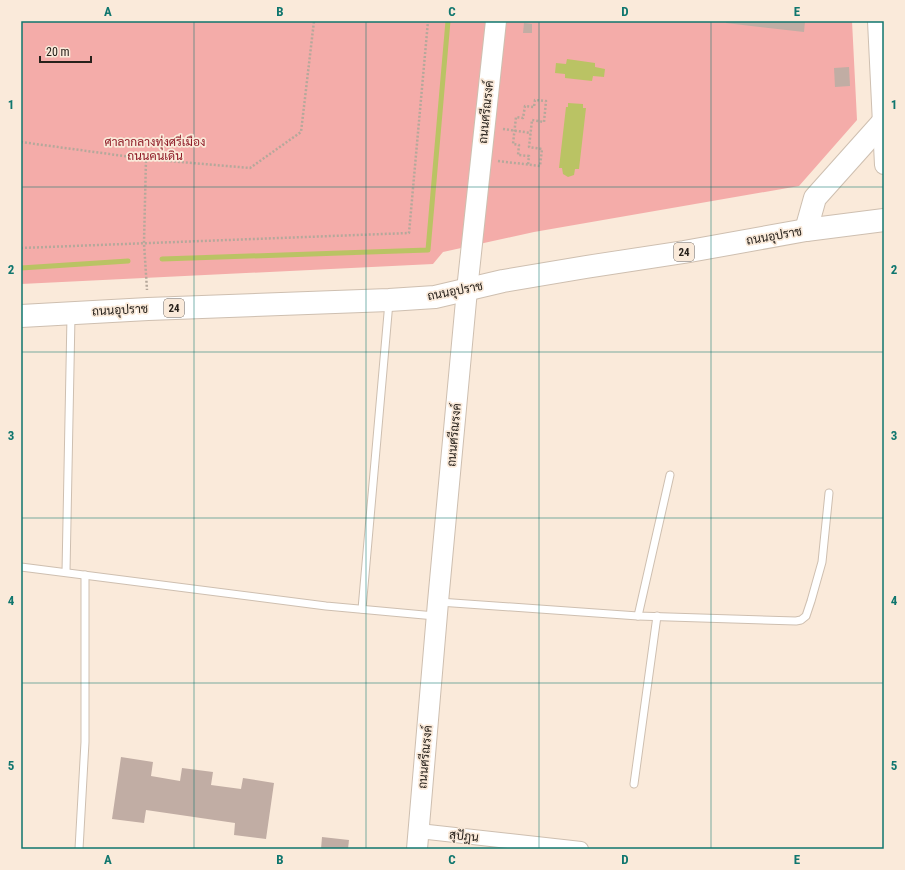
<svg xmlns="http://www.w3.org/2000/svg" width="905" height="870" font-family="'Roboto Condensed',Sarabun,sans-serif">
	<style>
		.green { fill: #f4aca9 }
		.water { fill: #bac364 }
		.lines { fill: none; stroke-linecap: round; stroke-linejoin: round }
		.stream { stroke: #bac364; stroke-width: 5 }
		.building { fill: #c1ada4 }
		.service-casing { stroke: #cebfb0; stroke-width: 9 }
		.minor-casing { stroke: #cebfb0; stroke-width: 16 }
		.tertiary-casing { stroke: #cebfb0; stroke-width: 20 }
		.secondary-casing { stroke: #cebfb0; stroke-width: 22 }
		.primary-casing { stroke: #cebfb0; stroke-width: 24 }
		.path { stroke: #b5a89b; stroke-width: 2.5; stroke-dasharray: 2 2; stroke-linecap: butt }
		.service { stroke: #fff; stroke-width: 7 }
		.minor { stroke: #fff; stroke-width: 14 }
		.tertiary { stroke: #fff; stroke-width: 18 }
		.secondary { stroke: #fff; stroke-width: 20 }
		.primary { stroke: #fff; stroke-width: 22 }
		.grid { fill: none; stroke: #0f766e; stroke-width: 1; stroke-opacity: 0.55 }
		.labels { text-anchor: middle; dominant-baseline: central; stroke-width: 3.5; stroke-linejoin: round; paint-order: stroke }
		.shield { fill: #faeada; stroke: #665d54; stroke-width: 1 }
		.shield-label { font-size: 11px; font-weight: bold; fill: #27211b }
		.street-label { font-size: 12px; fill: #27211b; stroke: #faeada }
		.park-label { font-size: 12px; fill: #8e1a26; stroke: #faeada }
		.neatline { fill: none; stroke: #0f766e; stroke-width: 1.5 }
		.grid-label { font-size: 13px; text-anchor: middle; font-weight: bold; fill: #0f766e }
	</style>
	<rect width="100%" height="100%" fill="#faeada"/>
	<path class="green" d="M 21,21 L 852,21 L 857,120 L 799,186 L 534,232 L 443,252 L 433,264 L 21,284 Z"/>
	<g class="water">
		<path d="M 567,59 L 595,63 L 595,67 L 605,69 L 604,77 L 593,76 L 592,81 L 565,78 L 565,74 L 555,73 L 556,63 L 566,64 Z"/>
		<path d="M 568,103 L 583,104 L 583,108 L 586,108 L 579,169 L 575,169 L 574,175 L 568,177 L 563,174 L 562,168 L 559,168 L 566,107 L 568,107 Z"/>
	</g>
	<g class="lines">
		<g class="stream">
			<path d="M 162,259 L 428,250 L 448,21"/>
			<path d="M 21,268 L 128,261"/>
		</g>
	</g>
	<g class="building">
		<path d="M 726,21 L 805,21 L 804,32 L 726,23 Z"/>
		<path d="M 524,23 L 532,24 L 532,33 L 523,33 Z"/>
		<path d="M 849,67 L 850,86 L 835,87 L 834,68 Z"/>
		<path d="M 121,757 L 153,762 L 151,776 L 180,781 L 182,768 L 213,772 L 211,785 L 241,789 L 243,778 L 274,783 L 266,839 L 234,835 L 235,823 L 146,810 L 144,823 L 112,819 Z"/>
		<path d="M 322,837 L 349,840 L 348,849 L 321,849 Z"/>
	</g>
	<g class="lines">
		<defs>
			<g id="service">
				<path d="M 21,567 L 326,606 L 435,616"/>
				<path d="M 66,572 L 71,316"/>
				<path d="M 439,602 L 638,616 L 796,621 L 801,620 L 806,616 L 811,601 L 822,562 L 829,493"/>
				<path d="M 362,609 L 389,302"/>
				<path d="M 638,616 L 670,475"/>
				<path d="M 634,784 L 657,616"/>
				<path d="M 79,849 L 85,742 L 85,575"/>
			</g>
			<path id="minor" d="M 419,831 L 581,849"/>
			<path id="tertiary" d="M 877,21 L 884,165"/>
			<path id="secondary" d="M 417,849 L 438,602 L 467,290 L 496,21"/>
			<g id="primary">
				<path d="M 806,230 L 815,198 L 882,123"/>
				<path d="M 21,316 L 148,309 L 389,300 L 435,297 L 503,281 L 586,267 L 684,252 L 806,230 L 884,220"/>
			</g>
		</defs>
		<use href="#service" class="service-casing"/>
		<use href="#minor" class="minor-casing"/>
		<use href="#tertiary" class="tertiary-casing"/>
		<use href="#secondary" class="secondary-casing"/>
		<use href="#primary" class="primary-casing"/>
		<g class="path">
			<path d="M 503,129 L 531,133"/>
			<path d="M 21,142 L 146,159 L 144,243 L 147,290"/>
			<path d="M 146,159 L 250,168 L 301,132 L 314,21"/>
			<path d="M 498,161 L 540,166 L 542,149 L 529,147 L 532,120 L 544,122 L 546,101 L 535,100 L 534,107 L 525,106 L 523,118 L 516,117 L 513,144 L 519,145 L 518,155 L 529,156 L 528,165"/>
			<path d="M 21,248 L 409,233 L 428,21"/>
		</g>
		<use href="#service" class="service"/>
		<use href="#minor" class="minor"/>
		<use href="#tertiary" class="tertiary"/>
		<use href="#secondary" class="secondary"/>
		<use href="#primary" class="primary"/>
	</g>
	<path class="grid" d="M 194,21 L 194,849M 366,21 L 366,849M 539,21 L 539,849M 711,21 L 711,849M 21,187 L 884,187M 21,352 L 884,352M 21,518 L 884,518M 21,683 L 884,683"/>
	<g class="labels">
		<g class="shield">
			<rect x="674" y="243" width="20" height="18" rx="3"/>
			<rect x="164" y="299" width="20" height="18" rx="3"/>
		</g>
		<g class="shield-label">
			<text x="684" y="252">24</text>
			<text x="174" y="308">24</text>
		</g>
		<g class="street-label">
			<text transform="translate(486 112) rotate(-84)">ถนนศรีณรงค์</text>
			<text transform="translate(774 236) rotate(-10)">ถนนอุปราช</text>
			<text transform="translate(455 291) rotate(-11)">ถนนอุปราช</text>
			<text transform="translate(120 310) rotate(-3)">ถนนอุปราช</text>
			<text transform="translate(454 435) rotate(-85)">ถนนศรีณรงค์</text>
			<text transform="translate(425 757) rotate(-85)">ถนนศรีณรงค์</text>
			<text transform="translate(464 836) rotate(6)">สุปัฎน</text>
		</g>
		<g class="park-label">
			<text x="155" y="142">ศาลากลางทุ่งศรีเมือง<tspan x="155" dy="14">ถนนคนเดิน</tspan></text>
		</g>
	</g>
	<rect width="905" height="870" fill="none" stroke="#faeada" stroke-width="44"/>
	<path d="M40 56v6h51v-6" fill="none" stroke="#27211b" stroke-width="2"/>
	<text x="46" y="56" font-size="12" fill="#27211b" stroke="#faeada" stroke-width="3" paint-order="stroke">20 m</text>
	<rect x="22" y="22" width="861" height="826" class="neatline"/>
	<g class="grid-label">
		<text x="108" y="16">A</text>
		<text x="280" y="16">B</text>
		<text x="452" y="16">C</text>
		<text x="625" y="16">D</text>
		<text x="797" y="16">E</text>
		<text x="11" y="109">1</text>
		<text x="894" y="109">1</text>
		<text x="11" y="274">2</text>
		<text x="894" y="274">2</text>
		<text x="11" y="440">3</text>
		<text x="894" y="440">3</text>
		<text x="11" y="605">4</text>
		<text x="894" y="605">4</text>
		<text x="11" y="770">5</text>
		<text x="894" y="770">5</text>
		<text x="108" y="864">A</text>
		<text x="280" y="864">B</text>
		<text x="452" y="864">C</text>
		<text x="625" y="864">D</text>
		<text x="797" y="864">E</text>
	</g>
</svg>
